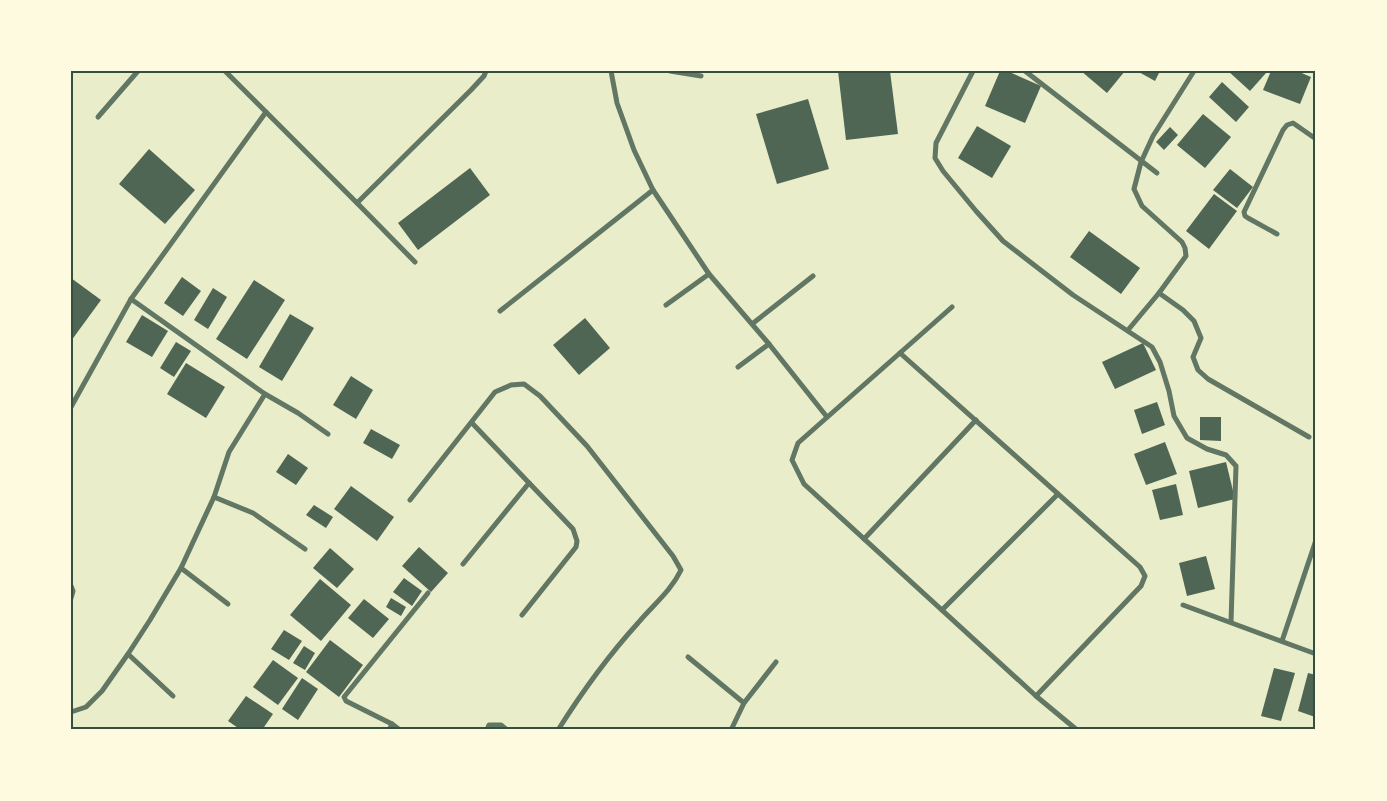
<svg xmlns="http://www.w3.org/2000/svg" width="1387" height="801" font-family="'Exo 2',sans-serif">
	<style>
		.building { fill: #4f6655 }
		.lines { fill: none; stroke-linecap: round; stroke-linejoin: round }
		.minor { stroke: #617663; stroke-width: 5 }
		.neatline { fill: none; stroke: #344e41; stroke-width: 2 }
	</style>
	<rect width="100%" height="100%" fill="#e9edc9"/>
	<g class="building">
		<path d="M 838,71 L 890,71 L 898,134 L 846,140 Z"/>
		<path d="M 1000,71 L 1007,71 L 1041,86 L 1025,123 L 985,106 Z"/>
		<path d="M 1081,71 L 1125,71 L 1107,93 Z"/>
		<path d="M 1137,71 L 1160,71 L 1155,81 Z"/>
		<path d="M 1228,71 L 1264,71 L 1266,73 L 1250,91 Z"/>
		<path d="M 1271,71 L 1297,71 L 1311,77 L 1300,104 L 1263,90 Z"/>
		<path d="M 1222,82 L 1249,107 L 1236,122 L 1209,97 Z"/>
		<path d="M 808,99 L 829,169 L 777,184 L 756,114 Z"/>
		<path d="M 1203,114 L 1231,137 L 1205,168 L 1177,145 Z"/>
		<path d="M 977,126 L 1011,146 L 992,178 L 958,158 Z"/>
		<path d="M 1170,127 L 1178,135 L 1164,150 L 1156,142 Z"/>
		<path d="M 149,149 L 195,190 L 165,224 L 119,184 Z"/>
		<path d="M 470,168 L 490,195 L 418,250 L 398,223 Z"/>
		<path d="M 1230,169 L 1253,187 L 1237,208 L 1213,190 Z"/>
		<path d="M 1214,194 L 1237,211 L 1209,249 L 1186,231 Z"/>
		<path d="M 1089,231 L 1140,268 L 1121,294 L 1070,257 Z"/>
		<path d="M 182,277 L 201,291 L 183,316 L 164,303 Z"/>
		<path d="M 71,278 L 101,300 L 71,341 Z"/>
		<path d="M 254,280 L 285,300 L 247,359 L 216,339 Z"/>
		<path d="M 213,288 L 227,297 L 208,329 L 194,320 Z"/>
		<path d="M 290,314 L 314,328 L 282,381 L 259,367 Z"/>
		<path d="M 142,315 L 168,331 L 152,357 L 126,342 Z"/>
		<path d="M 585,318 L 610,348 L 579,375 L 553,345 Z"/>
		<path d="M 176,342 L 191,351 L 174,377 L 160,368 Z"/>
		<path d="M 1143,343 L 1156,370 L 1115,389 L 1102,362 Z"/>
		<path d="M 186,363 L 225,387 L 206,418 L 167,394 Z"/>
		<path d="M 351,376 L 373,390 L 356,419 L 333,405 Z"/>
		<path d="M 1157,402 L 1165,425 L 1142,434 L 1134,410 Z"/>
		<path d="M 1200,417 L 1221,417 L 1221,441 L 1200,440 Z"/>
		<path d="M 371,429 L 400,445 L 392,459 L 363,443 Z"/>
		<path d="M 1165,442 L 1177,474 L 1146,485 L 1134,454 Z"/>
		<path d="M 288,454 L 308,468 L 296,485 L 276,472 Z"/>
		<path d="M 1226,462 L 1235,499 L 1198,508 L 1189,471 Z"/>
		<path d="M 1176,484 L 1183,515 L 1160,520 L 1152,490 Z"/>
		<path d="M 351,486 L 394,517 L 377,541 L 334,509 Z"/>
		<path d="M 314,505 L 333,517 L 326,528 L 306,515 Z"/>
		<path d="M 419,547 L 448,573 L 431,592 L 402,566 Z"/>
		<path d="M 330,548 L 354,569 L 337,588 L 313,568 Z"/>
		<path d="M 1206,556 L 1215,589 L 1187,596 L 1179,563 Z"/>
		<path d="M 404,578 L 422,591 L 412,606 L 393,592 Z"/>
		<path d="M 320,579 L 351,605 L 321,641 L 290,615 Z"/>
		<path d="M 391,598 L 406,607 L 401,616 L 386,607 Z"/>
		<path d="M 364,599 L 389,619 L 373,638 L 348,618 Z"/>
		<path d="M 284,630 L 302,641 L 289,660 L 271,649 Z"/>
		<path d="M 330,640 L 363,665 L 339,697 L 306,672 Z"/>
		<path d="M 304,646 L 315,653 L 305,670 L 293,663 Z"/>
		<path d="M 273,660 L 298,678 L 278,705 L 253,687 Z"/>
		<path d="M 1274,668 L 1295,673 L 1281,721 L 1261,716 Z"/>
		<path d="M 1308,673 L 1316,675 L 1315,717 L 1298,711 Z"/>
		<path d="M 302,678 L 318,689 L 298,720 L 282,709 Z"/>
		<path d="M 246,696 L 273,714 L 262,730 L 241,730 L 228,721 Z"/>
	</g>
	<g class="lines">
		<g class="minor">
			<path d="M 225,71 L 357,203 L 415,262"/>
			<path d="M 611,71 L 617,103 L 634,150 L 653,190 L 709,274 L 769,344 L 827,417"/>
			<path d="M 670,71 L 701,76"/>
			<path d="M 973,71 L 936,143 L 935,158 L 943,171 L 976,211 L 1003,241 L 1073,295 L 1152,347 L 1160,362 L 1169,391 L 1174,416 L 1187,438 L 1207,449 L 1226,455 L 1236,466 L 1231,622"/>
			<path d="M 1025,71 L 1157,173"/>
			<path d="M 98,117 L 138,71"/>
			<path d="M 357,203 L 471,90 L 484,76 L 486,71"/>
			<path d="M 1277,234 L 1248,218 L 1245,216 L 1244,212 L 1283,130 L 1287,125 L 1293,123 L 1316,139"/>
			<path d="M 1159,293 L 1183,310 L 1194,321 L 1201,338 L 1193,357 L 1198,370 L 1208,379 L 1309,437"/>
			<path d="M 131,299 L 265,394 L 298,413 L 328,434"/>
			<path d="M 666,305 L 709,274"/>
			<path d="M 952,307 L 798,443 L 792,460 L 804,484 L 1036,696 L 1077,730"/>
			<path d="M 500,311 L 653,190"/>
			<path d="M 752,324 L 813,276"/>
			<path d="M 1128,330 L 1159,293 L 1186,256 L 1185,248 L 1182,242 L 1142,206 L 1134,189 L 1141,162 L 1153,136 L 1194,71"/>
			<path d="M 900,353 L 1140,567 L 1145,576 L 1141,586 L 1036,696"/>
			<path d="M 738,367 L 769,344"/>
			<path d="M 71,407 L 131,299 L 266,112"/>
			<path d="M 472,423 L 573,529 L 577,541 L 576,547 L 522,615"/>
			<path d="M 214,497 L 253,513 L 305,549"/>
			<path d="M 410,500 L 495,392 L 511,385 L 524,384 L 540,396 L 587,446 L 673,556 L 681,570 C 671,591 653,605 638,623 C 608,656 582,692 558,730"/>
			<path d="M 864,539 L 976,420"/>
			<path d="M 463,564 L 529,483"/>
			<path d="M 181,568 L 228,604"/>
			<path d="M 71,586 L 73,591 L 71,598"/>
			<path d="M 1183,605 L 1316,654"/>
			<path d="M 942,610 L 1058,494"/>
			<path d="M 1282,641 L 1316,540"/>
			<path d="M 128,654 L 173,696"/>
			<path d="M 688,657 L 744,703"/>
			<path d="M 71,712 L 86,707 L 102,691 L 128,654 L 150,620 L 181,568 L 214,497 L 229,452 L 265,394"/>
			<path d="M 392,724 L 400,730"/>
			<path d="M 389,730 L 392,724 L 346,701 L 344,697 L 428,593"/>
			<path d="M 487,730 L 489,725 L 501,725 L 507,730"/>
			<path d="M 731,730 L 744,703 L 776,662"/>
		</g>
	</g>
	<rect width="1387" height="801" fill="none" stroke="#fefae0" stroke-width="145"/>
	<rect x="72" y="72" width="1242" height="656" class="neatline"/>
</svg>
